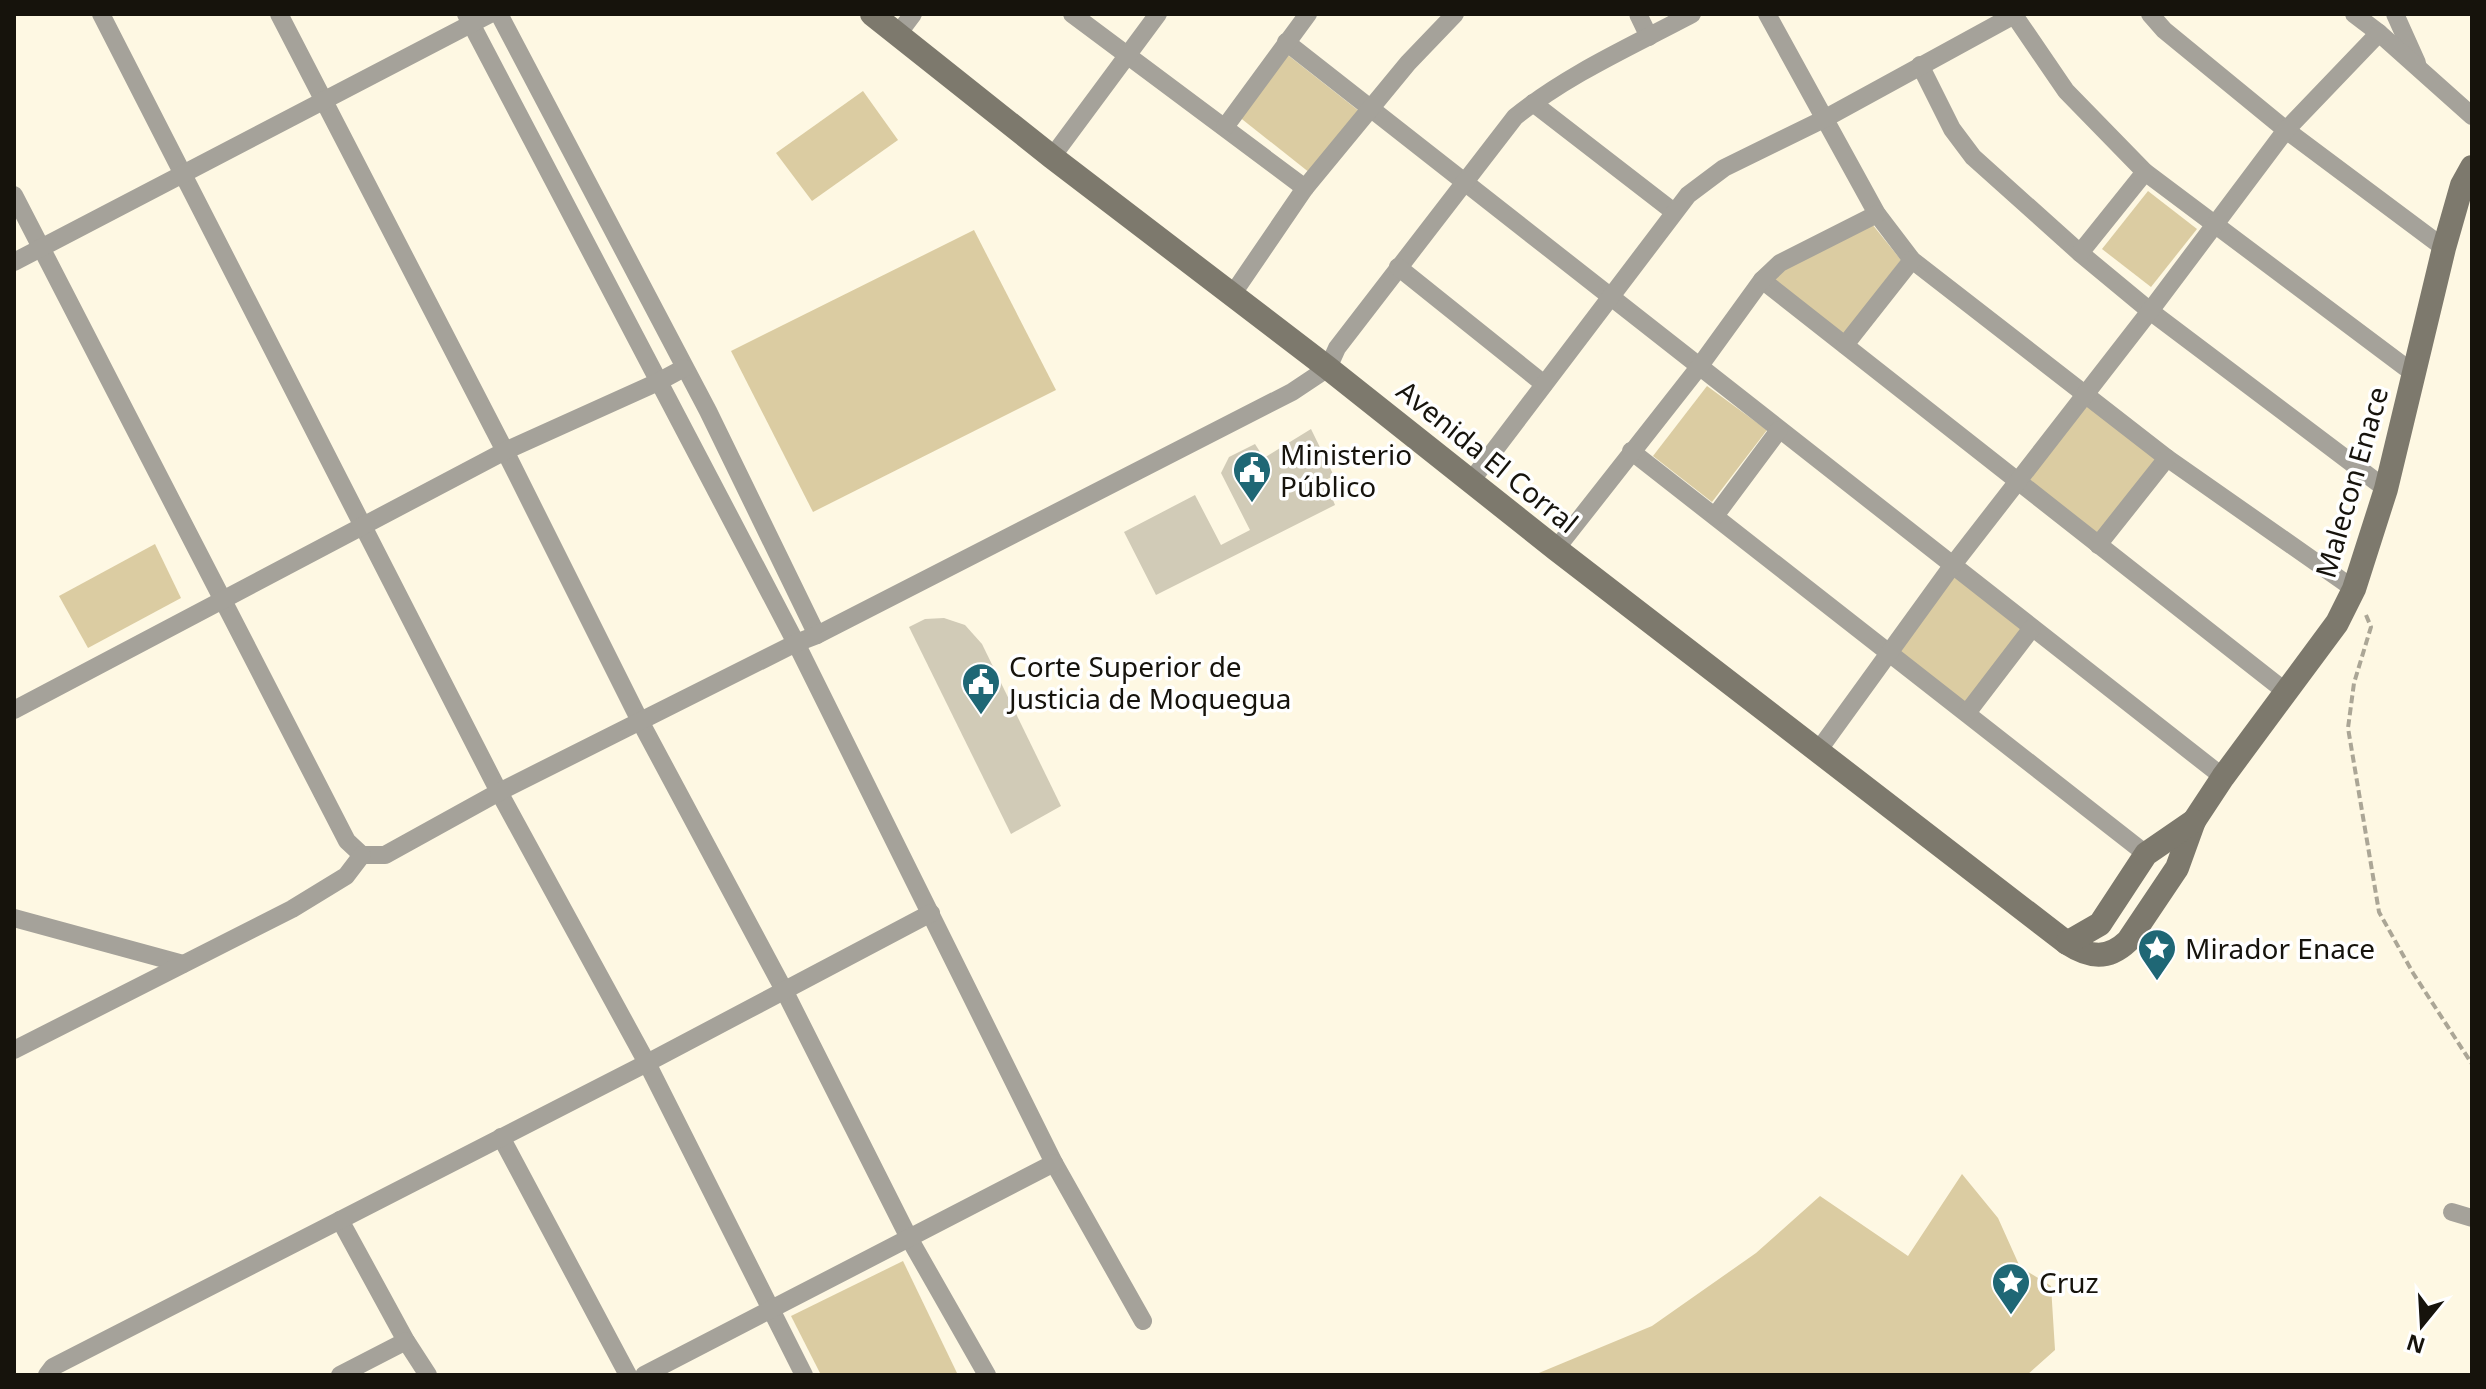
<svg xmlns="http://www.w3.org/2000/svg" width="2486" height="1389" font-family="'Noto Sans',sans-serif">
	<style>
		.green { fill: #dbcca2 }
		.building { fill: #d1cbb7 }
		.lines { fill: none; stroke-linecap: round; stroke-linejoin: round }
		.path { stroke: #aba696; stroke-width: 4; stroke-dasharray: 8 4; stroke-linecap: butt }
		.street { stroke: #a5a29a; stroke-width: 18 }
		.secondary { stroke: #7d796d; stroke-width: 24 }
		.labels { text-anchor: middle; dominant-baseline: central; stroke-width: 7; stroke-linejoin: round; paint-order: stroke }
		.poi-label { font-size: 28px; fill: #16130c; stroke: #fff; text-anchor: start }
		.street-label { font-size: 28px; fill: #16130c; stroke: #fff }
	</style>
	<rect width="100%" height="100%" fill="#fef8e3"/>
	<g class="green">
		<path d="M 1284,52 L 1359,111 L 1310,173 L 1238,116 Z"/>
		<path d="M 863,91 L 898,140 L 812,201 L 776,153 Z"/>
		<path d="M 2148,191 L 2197,229 L 2151,287 L 2102,249 Z"/>
		<path d="M 1872,224 L 1901,260 L 1842,337 L 1770,280 L 1779,272 Z"/>
		<path d="M 974,230 L 1056,390 L 813,512 L 731,351 Z"/>
		<path d="M 1707,386 L 1767,430 L 1712,502 L 1653,456 Z"/>
		<path d="M 2084,403 L 2158,458 L 2097,536 L 2026,482 Z"/>
		<path d="M 155,544 L 181,598 L 88,648 L 59,596 Z"/>
		<path d="M 1953,574 L 2025,628 L 1965,704 L 1897,650 Z"/>
		<path d="M 1962,1174 L 1998,1218 L 2020,1267 L 2051,1286 L 2055,1350 L 2027,1375 L 1534,1375 L 1652,1326 L 1756,1253 L 1820,1196 L 1908,1256 Z"/>
		<path d="M 903,1261 L 957,1373 L 952,1375 L 821,1375 L 791,1316 Z"/>
	</g>
	<g class="building">
		<path d="M 1311,429 L 1334,476 L 1325,480 L 1335,505 L 1156,595 L 1124,532 L 1195,495 L 1221,545 L 1250,530 L 1221,473 L 1229,457 L 1255,444 L 1264,458 Z"/>
		<path d="M 944,618 L 965,625 L 982,644 L 1061,806 L 1011,834 L 909,627 L 925,619 Z"/>
	</g>
	<g class="lines">
		<path class="path" d="M 2366,615 L 2371,627 L 2354,683 L 2348,728 L 2379,912 L 2413,973 L 2472,1064"/>
		<g class="street">
			<path d="M 101,14 L 499,792 L 647,1063 L 804,1375"/>
			<path d="M 279,14 L 505,451 L 640,721 L 784,990 L 909,1238 L 987,1375"/>
			<path d="M 466,14 L 796,643 L 1054,1163 L 1143,1321"/>
			<path d="M 499,14 L 708,411 L 817,635"/>
			<path d="M 1072,14 L 1305,188"/>
			<path d="M 1638,14 L 1649,37"/>
			<path d="M 1767,14 L 1877,214 L 1912,260 L 2167,458 L 2354,589"/>
			<path d="M 2150,14 L 2164,30 L 2286,130 L 2444,248"/>
			<path d="M 2354,14 L 2379,33"/>
			<path d="M 2395,14 L 2417,63"/>
			<path d="M 2014,15 L 2066,91 L 2145,172 L 2413,373"/>
			<path d="M 898,34 L 913,14"/>
			<path d="M 1286,42 L 2223,777"/>
			<path d="M 1920,65 L 1952,129 L 1973,157 L 2080,253 L 2150,311 L 2386,489"/>
			<path d="M 1533,103 L 1674,212"/>
			<path d="M 1225,127 L 1308,14"/>
			<path d="M 1052,157 L 1158,14"/>
			<path d="M 14,195 L 347,841 L 362,855 L 385,855 L 499,792 L 796,643 L 817,635 L 1292,392 L 1328,368 L 1337,348 L 1515,117 C 1568,74 1632,46 1692,14"/>
			<path d="M 2080,253 L 2145,172"/>
			<path d="M 14,262 L 490,14"/>
			<path d="M 1398,267 L 1544,384"/>
			<path d="M 1762,280 L 2286,692"/>
			<path d="M 1232,295 L 1305,188 L 1408,63 L 1455,14"/>
			<path d="M 1845,345 L 1912,260"/>
			<path d="M 1631,451 L 2146,854"/>
			<path d="M 1471,481 L 1688,195 L 1724,168 L 1824,119 L 2016,14"/>
			<path d="M 1715,516 L 1779,430"/>
			<path d="M 2098,545 L 2167,458"/>
			<path d="M 1556,549 L 1699,367 L 1762,280 L 1780,263 L 1877,214"/>
			<path d="M 14,710 L 505,451 L 658,382 L 684,368"/>
			<path d="M 1967,713 L 2032,628"/>
			<path d="M 1818,751 L 1952,566 L 2150,311 L 2286,130 L 2379,33 L 2472,116"/>
			<path d="M 14,918 L 183,964"/>
			<path d="M 14,1050 L 292,909 L 346,876 L 362,855"/>
			<path d="M 501,1137 L 628,1375"/>
			<path d="M 2452,1212 L 2472,1218"/>
			<path d="M 340,1220 L 406,1341 L 428,1375"/>
			<path d="M 47,1375 L 53,1367 L 647,1063 L 931,913"/>
			<path d="M 340,1375 L 406,1341"/>
			<path d="M 644,1375 L 1054,1163"/>
		</g>
		<g class="secondary">
			<path d="M 872,14 L 1052,157 L 1328,368 L 1556,549 L 2067,943 C 2090,958 2108,960 2128,941 L 2177,868 L 2194,821 L 2223,777 L 2337,623 L 2354,589 L 2386,489 L 2444,248 L 2462,185 L 2472,167"/>
			<path d="M 2067,943 L 2100,924 L 2146,854 L 2194,821"/>
		</g>
	</g>
	<defs>
		<symbol id="civic-pin" viewBox="-11 -11 22 30"><path d="M0 17L-7.5 6A9.5 9.5 0 1 1 7.5 6Z" fill="#1f6775" stroke="#fff"/><path d="M-.6-6.5H3V-4.5H.6V-3L4-1V1h2V6H-6V1h2V-1L-.6-3ZM-1.2 2.5V6h2.4V2.5Z" fill="#fff"/></symbol>
		<symbol id="sight-pin" viewBox="-11 -11 22 30"><path d="M0 17L-7.5 6A9.5 9.5 0 1 1 7.5 6Z" fill="#1f6775" stroke="#fff"/><path d="M0-6L1.8-2.2L6-1.7L2.9 1.2L3.7 5.4L0 3.3L-3.7 5.4L-2.9 1.2L-6-1.7L-1.8-2.2Z" fill="#fff"/></symbol>
	</defs>
	<g fill-rule="evenodd">
		<use href="#civic-pin" x="1230" y="448" width="44" height="60"/>
		<use href="#civic-pin" x="959" y="660" width="44" height="60"/>
		<use href="#sight-pin" x="2135" y="926" width="44" height="60"/>
		<use href="#sight-pin" x="1989" y="1260" width="44" height="60"/>
	</g>
	<g class="labels">
		<g class="poi-label">
			<text x="1280" y="454">Ministerio<tspan x="1280" dy="32">Público</tspan></text>
			<text x="1009" y="666">Corte Superior de<tspan x="1009" dy="32">Justicia de Moquegua</tspan></text>
			<text x="2185" y="948">Mirador Enace</text>
			<text x="2039" y="1282">Cruz</text>
		</g>
		<g class="street-label">
			<text transform="translate(1488 456) rotate(39)">Avenida El Corral</text>
			<text transform="translate(2351 482) rotate(-74)">Malecon Enace</text>
		</g>
	</g>
	<rect width="2486" height="1389" fill="none" stroke="#16130c" stroke-width="32"/>
	<g transform="translate(2422 1325) rotate(198)" stroke="#ffffff" stroke-width="6" paint-order="stroke">
	<path d="M0-6L14 30L0 20L-14 30Z" fill="#16130c"/>
	<text y="-12" font-size="22" font-weight="bold" text-anchor="middle" fill="#16130c">N</text>
	</g>
</svg>
